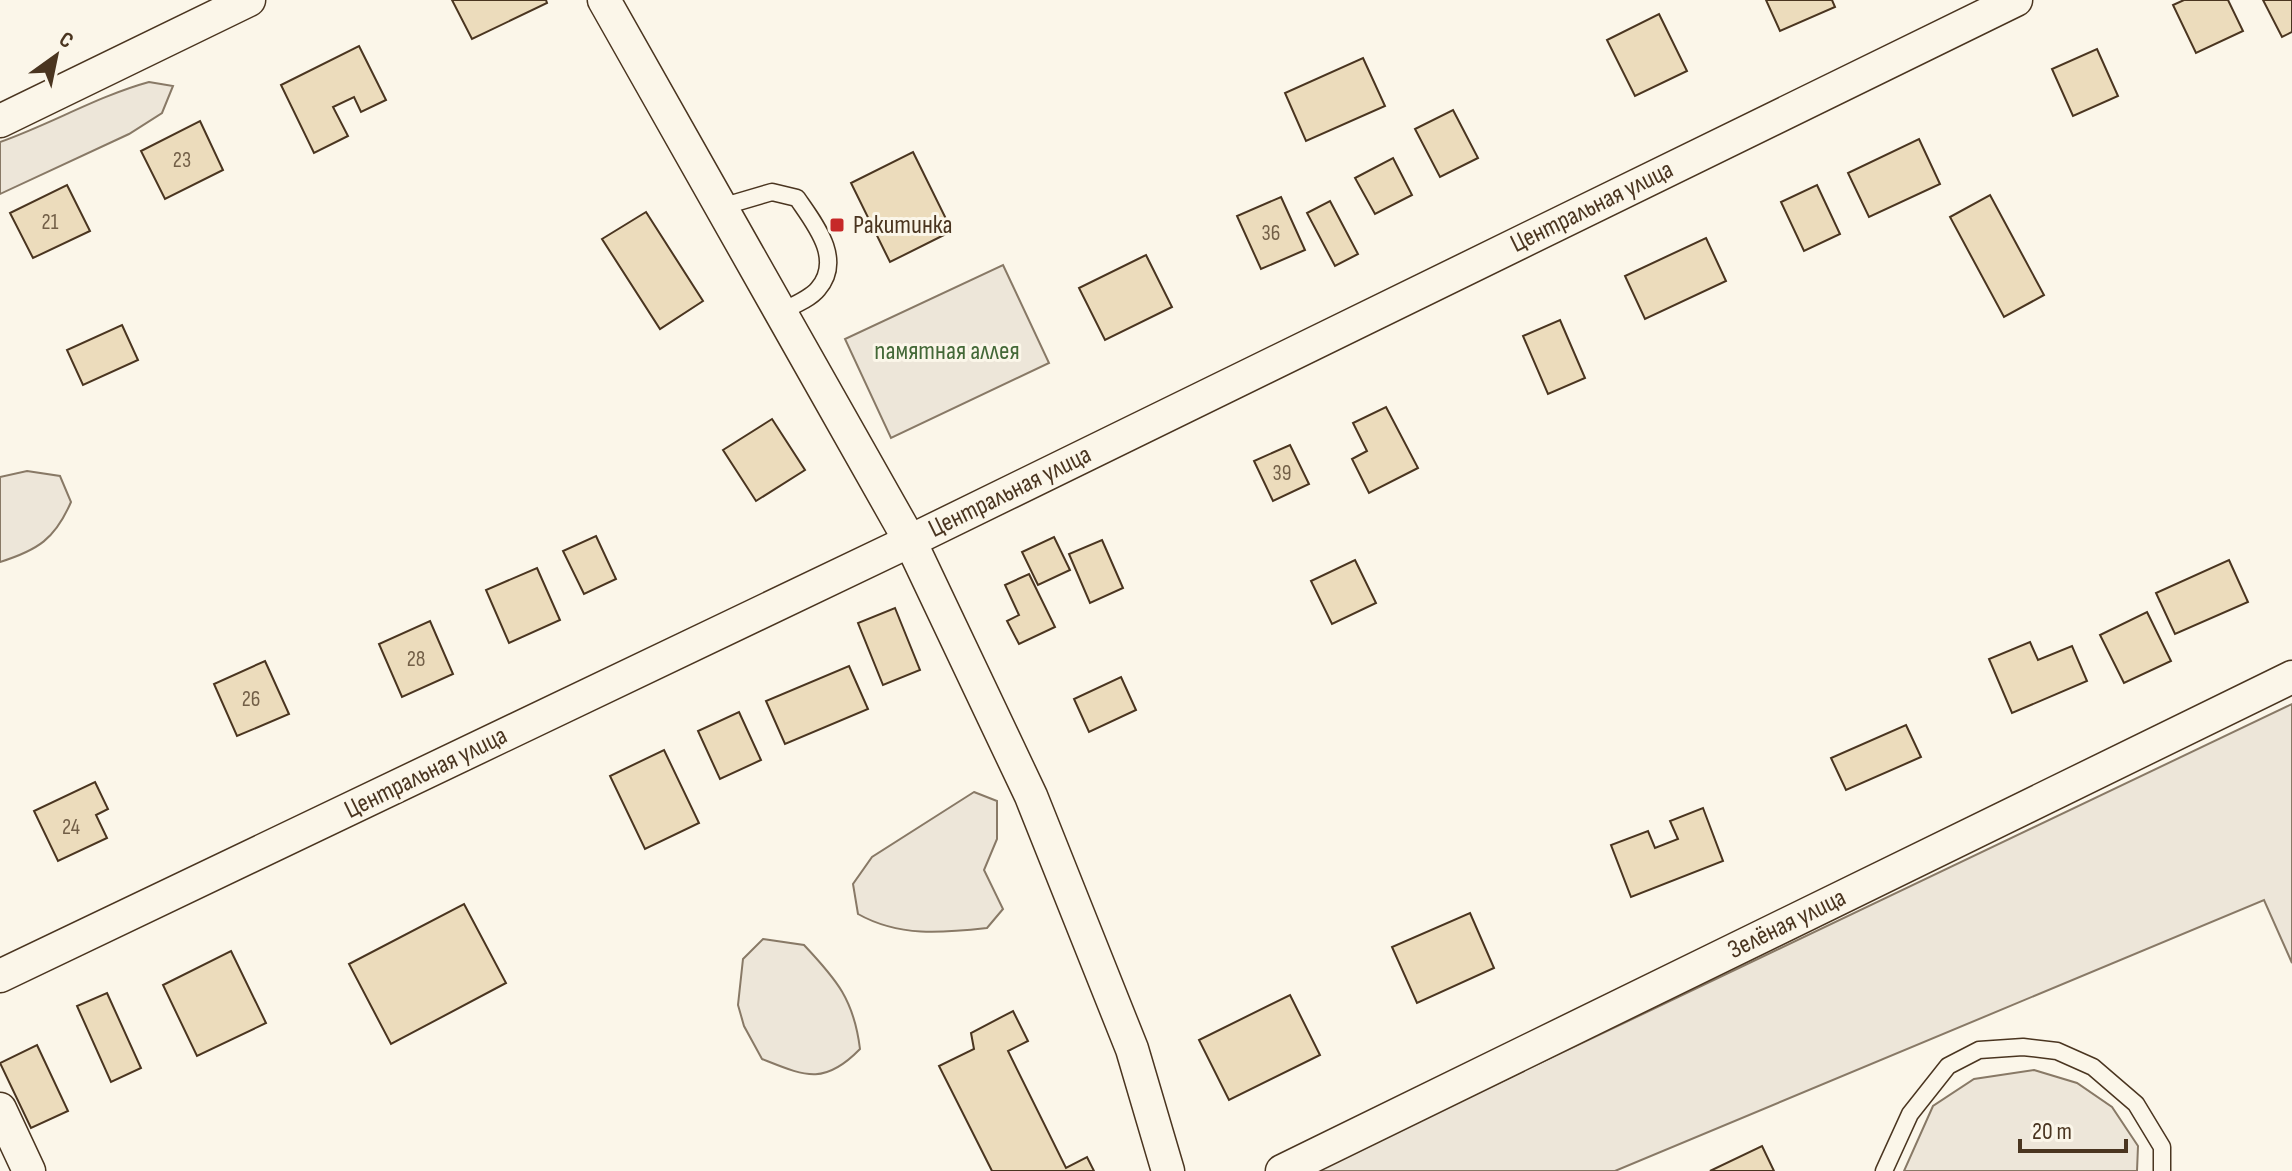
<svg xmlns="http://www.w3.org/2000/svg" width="2292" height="1171" font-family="'Sofia Sans Condensed',sans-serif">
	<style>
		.green { fill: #ede6d9; stroke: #887966; stroke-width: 2 }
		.building { fill: #ecdcbc; stroke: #4a3520; stroke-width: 2 }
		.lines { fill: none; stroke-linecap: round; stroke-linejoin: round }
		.lane-casing { stroke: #4a3520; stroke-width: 19 }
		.street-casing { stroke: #4a3520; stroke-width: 35 }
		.lane { stroke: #fbf6e9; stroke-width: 16 }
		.street { stroke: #fbf6e9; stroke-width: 32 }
		.poi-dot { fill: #c62828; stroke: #fbf6e9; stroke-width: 3 }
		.labels { text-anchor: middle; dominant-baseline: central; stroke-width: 6; stroke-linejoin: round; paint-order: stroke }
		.number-label { font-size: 22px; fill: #725f47 }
		.street-label { font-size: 26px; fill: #4a3520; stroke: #fbf6e9 }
		.poi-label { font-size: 26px; fill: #4a3520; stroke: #fbf6e9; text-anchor: start }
		.park-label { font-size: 26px; fill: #436837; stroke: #fbf6e9 }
	</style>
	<rect width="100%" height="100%" fill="#fbf6e9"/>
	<g class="green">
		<path d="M 149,82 L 173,86 L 162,113 L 129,134 L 0,194 L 0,142 C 51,124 98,96 149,82 Z"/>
		<path d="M 1003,265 L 1049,363 L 891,438 L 845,339 Z"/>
		<path d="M 27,471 L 60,476 L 71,502 C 55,539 38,550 0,562 L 0,477 Z"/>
		<path d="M 2292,704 L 2292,963 L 2264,900 L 1615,1171 L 1314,1171 Z"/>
		<path d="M 974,792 L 997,801 L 997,839 L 984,870 L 1003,909 L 987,928 C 942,933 899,937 858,914 L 853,884 L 872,857 Z"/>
		<path d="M 763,939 L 804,945 C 837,980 854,1000 860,1049 C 824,1086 805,1076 762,1059 L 744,1026 L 738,1005 L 743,959 Z"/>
		<path d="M 2034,1070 L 2077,1083 L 2112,1107 L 2138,1146 L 2137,1171 L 1904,1171 L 1933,1106 L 1974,1079 Z"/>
	</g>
	<g class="building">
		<path d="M 452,0 L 546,0 L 547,3 L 472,39 Z"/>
		<path d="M 1766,0 L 1832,0 L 1835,7 L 1780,31 Z"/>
		<path d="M 2184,0 L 2228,0 L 2243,31 L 2196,53 L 2173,5 Z"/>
		<path d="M 2263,0 L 2292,0 L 2292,32 L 2282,37 Z"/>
		<path d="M 1659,14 L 1687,71 L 1635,96 L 1607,40 Z"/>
		<path d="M 359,46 L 386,100 L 361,112 L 354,97 L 333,107 L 348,136 L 314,153 L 281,85 Z"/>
		<path d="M 2097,49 L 2118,96 L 2073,116 L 2052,69 Z"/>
		<path d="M 1363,58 L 1385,106 L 1306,141 L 1285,93 Z"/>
		<path d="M 1453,110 L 1478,158 L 1440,177 L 1415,129 Z"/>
		<path d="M 200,121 L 223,170 L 165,199 L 141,151 Z"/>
		<path d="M 1919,139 L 1940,184 L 1869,217 L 1848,173 Z"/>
		<path d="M 913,152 L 952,231 L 890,262 L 851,183 Z"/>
		<path d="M 1393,158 L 1412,195 L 1375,214 L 1355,178 Z"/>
		<path d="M 67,185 L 90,231 L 33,258 L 10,213 Z"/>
		<path d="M 1817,185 L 1840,234 L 1804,251 L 1781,202 Z"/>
		<path d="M 1990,195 L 2044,295 L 2004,317 L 1950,217 Z"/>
		<path d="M 1281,197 L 1305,250 L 1261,269 L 1237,216 Z"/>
		<path d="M 1330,201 L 1358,254 L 1335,266 L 1307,213 Z"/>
		<path d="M 646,212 L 703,301 L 660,329 L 602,239 Z"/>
		<path d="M 1706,238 L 1726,281 L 1645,319 L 1625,276 Z"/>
		<path d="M 1146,255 L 1172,307 L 1105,340 L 1079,288 Z"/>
		<path d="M 1560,320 L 1585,378 L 1548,394 L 1523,336 Z"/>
		<path d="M 122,325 L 138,360 L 83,385 L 67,350 Z"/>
		<path d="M 1386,407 L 1418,468 L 1369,493 L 1352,459 L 1367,451 L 1353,423 Z"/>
		<path d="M 772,419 L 805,470 L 756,501 L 723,450 Z"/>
		<path d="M 1290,445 L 1309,484 L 1273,501 L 1254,461 Z"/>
		<path d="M 596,536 L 616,579 L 584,594 L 563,551 Z"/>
		<path d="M 1054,537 L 1070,570 L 1038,585 L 1022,552 Z"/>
		<path d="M 1102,540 L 1123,588 L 1090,603 L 1069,554 Z"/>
		<path d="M 1355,560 L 1376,603 L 1332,624 L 1311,581 Z"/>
		<path d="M 2229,560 L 2248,602 L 2175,634 L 2156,593 Z"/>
		<path d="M 537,568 L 560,620 L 509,643 L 486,590 Z"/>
		<path d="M 1029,574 L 1055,627 L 1019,644 L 1007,621 L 1019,615 L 1005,585 Z"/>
		<path d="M 895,608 L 920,670 L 883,685 L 858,623 Z"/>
		<path d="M 2147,612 L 2171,661 L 2124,683 L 2100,635 Z"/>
		<path d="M 430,621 L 453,674 L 402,697 L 379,644 Z"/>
		<path d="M 2030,642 L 2038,660 L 2072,646 L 2087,681 L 2012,713 L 1989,659 Z"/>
		<path d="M 265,661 L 289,714 L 237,736 L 214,684 Z"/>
		<path d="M 849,666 L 868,709 L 785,744 L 766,701 Z"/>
		<path d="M 1121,677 L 1136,710 L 1089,732 L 1074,699 Z"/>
		<path d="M 739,712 L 761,760 L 720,779 L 698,731 Z"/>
		<path d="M 1906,725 L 1921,757 L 1846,790 L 1831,758 Z"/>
		<path d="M 664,750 L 699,823 L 645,849 L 610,776 Z"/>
		<path d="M 95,782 L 108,809 L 96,815 L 107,838 L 58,861 L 34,811 Z"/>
		<path d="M 1703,808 L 1723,861 L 1631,897 L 1611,845 L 1648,831 L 1655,848 L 1678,839 L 1670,821 Z"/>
		<path d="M 464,904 L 506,983 L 391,1044 L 349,964 Z"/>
		<path d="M 1470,913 L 1494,968 L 1417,1003 L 1392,947 Z"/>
		<path d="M 231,951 L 266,1023 L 197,1056 L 163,985 Z"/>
		<path d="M 107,993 L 141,1068 L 111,1082 L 77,1006 Z"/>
		<path d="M 1290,995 L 1320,1055 L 1229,1100 L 1199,1040 Z"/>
		<path d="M 1013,1011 L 1028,1041 L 1008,1051 L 1066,1168 L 1087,1157 L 1094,1171 L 992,1171 L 939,1066 L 974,1049 L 971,1033 Z"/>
		<path d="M 37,1045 L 68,1111 L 31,1128 L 0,1063 Z"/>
		<path d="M 1762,1146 L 1774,1171 L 1710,1171 Z"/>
	</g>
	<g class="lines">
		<defs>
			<g id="lane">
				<path d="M 721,207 L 772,192 L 797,198 C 814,223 844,259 818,289 C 810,299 792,306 780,312"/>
				<path d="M 1884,1171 L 1910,1114 L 1948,1066 L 1979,1050 L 2023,1047 L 2057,1051 L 2093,1067 L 2136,1104 L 2162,1147 L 2162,1171"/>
			</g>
			<g id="street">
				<path d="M 604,0 L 910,541 L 1031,796 L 1132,1049 L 1168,1171"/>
				<path d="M 0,121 L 249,0"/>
				<path d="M 0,976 L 910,541 L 2016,0"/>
				<path d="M 0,1109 L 29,1171"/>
				<path d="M 1282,1171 L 2292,677"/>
			</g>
		</defs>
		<use href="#lane" class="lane-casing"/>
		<use href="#street" class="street-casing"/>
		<use href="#lane" class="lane"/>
		<use href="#street" class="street"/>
	</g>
	<rect class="poi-dot" x="829" y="217" width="16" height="16" rx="4"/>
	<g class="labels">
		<g class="number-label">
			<text x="182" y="160">23</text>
			<text x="50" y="222">21</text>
			<text x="1271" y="233">36</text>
			<text x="1282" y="473">39</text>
			<text x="416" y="659">28</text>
			<text x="251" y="699">26</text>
			<text x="71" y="827">24</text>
		</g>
		<g class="street-label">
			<text transform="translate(1592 207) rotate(-26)">Центральная улица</text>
			<text transform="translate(1010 492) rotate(-26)">Центральная улица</text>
			<text transform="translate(426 773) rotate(-26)">Центральная улица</text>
			<text transform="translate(1787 924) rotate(-26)">Зелёная улица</text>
		</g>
		<g class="poi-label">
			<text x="853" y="225">Ракитинка</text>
		</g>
		<g class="park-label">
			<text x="947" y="351">памятная аллея</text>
		</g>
	</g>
	<g transform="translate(56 56) rotate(33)" stroke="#fbf6e9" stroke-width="6" paint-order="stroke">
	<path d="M0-6L14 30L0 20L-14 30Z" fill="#4a3520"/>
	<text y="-12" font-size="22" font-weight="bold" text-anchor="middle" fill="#4a3520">С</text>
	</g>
	<path d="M2020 1139v12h106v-12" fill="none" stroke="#4a3520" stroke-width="4"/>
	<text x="2032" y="1139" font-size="24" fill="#4a3520" stroke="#fbf6e9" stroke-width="6" paint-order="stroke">20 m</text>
</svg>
